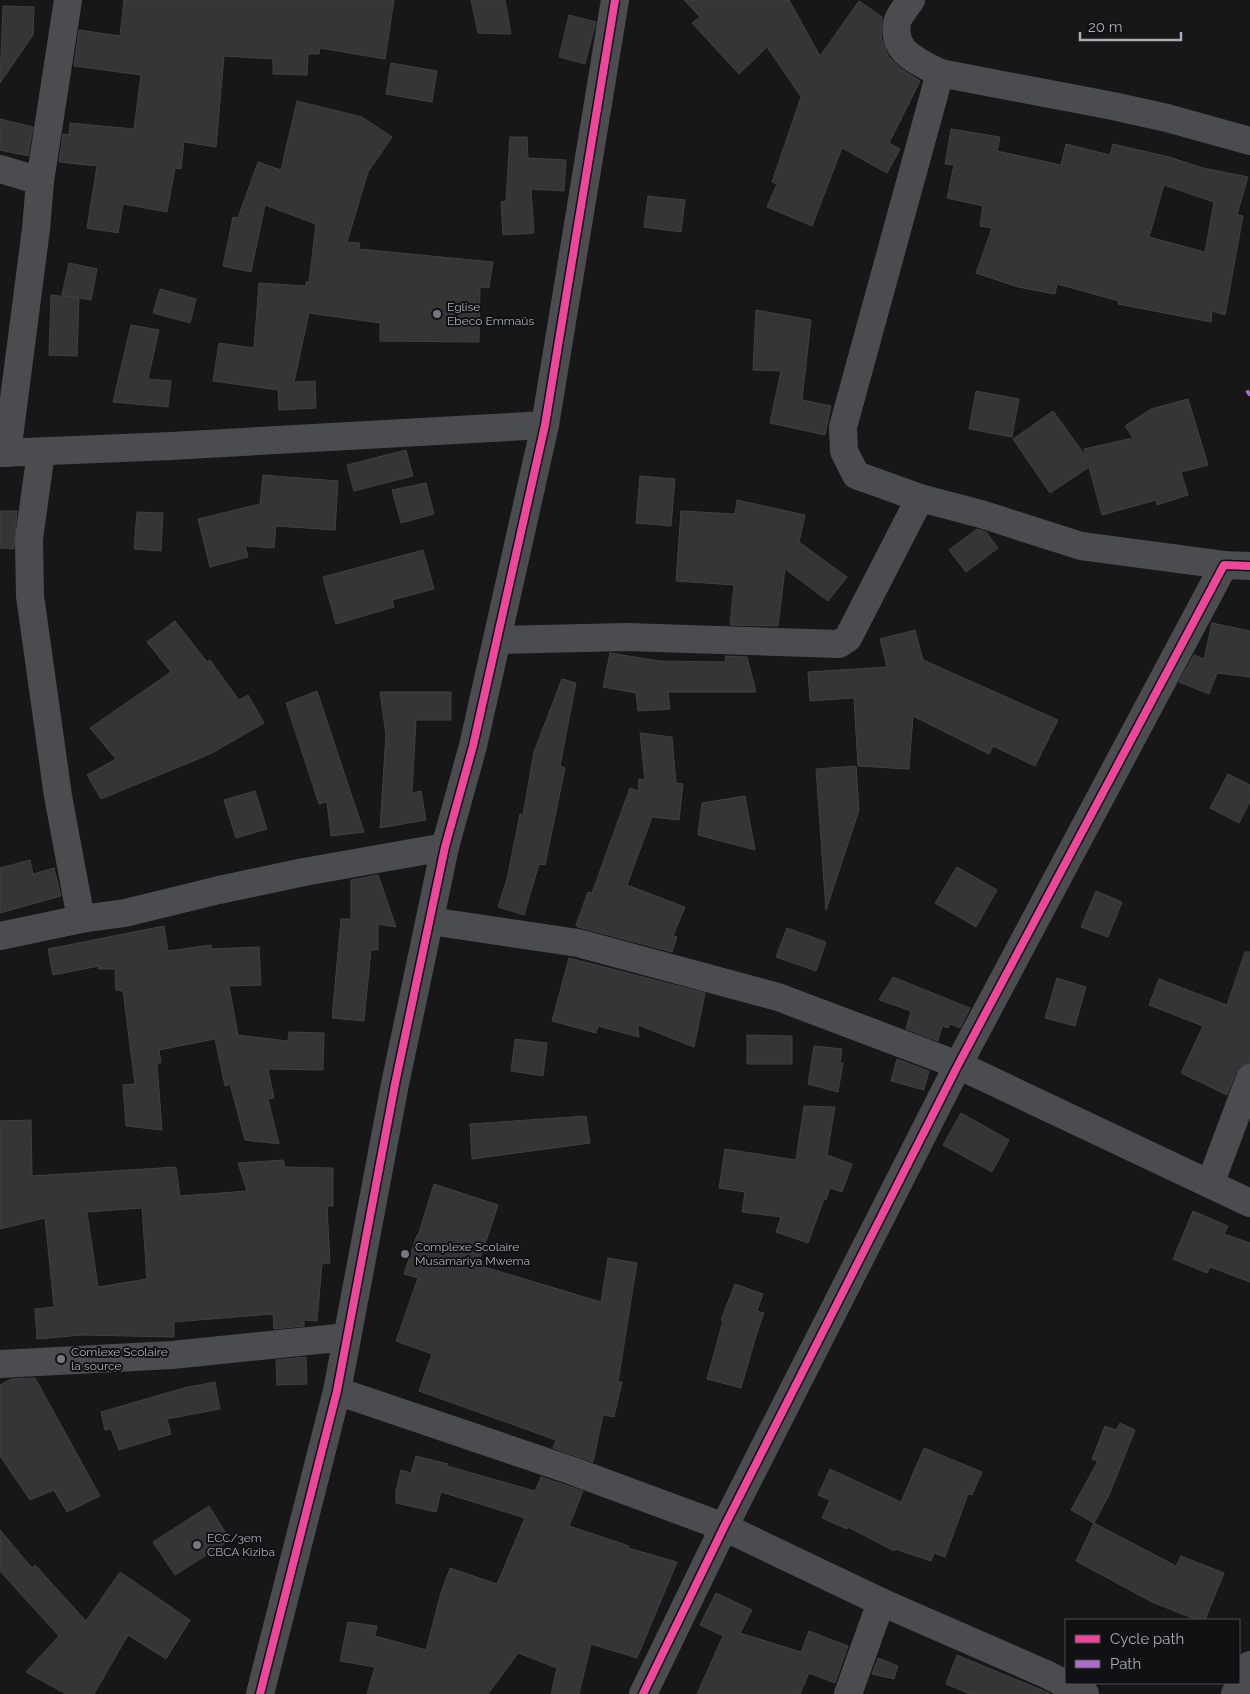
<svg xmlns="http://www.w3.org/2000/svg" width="1250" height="1694" font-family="Raleway,sans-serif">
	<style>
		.building { fill: #353536; stroke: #3f4043; fill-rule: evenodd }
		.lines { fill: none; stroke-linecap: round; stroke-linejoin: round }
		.minor { stroke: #4b4c50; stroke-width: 28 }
		.tertiary { stroke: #4b4c50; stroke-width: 28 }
		.quiet { stroke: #b06ccc; stroke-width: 6; stroke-dasharray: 12 6; stroke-linecap: butt }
		.cycleway-casing { stroke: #111113; stroke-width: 11 }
		.cycleway { stroke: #ed469a; stroke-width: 8 }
		.poi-dot { fill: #757880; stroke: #111113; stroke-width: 2 }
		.labels { text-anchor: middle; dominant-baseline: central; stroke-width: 4; stroke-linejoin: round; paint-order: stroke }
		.poi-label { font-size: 12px; fill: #a8adb8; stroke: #111113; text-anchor: start }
	</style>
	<rect width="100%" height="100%" fill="#171717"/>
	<g class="building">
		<path d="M 124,0 L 394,0 L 385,59 L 320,48 L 319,54 L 308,54 L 307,75 L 273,74 L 273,59 L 224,56 L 216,147 L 184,142 L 181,169 L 175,168 L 167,212 L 123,204 L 118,233 L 87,228 L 97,166 L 59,162 L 63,134 L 69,135 L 70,123 L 134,129 L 141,75 L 74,66 L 79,30 L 120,36 Z"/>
		<path d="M 471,0 L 505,0 L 511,34 L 478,33 Z"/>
		<path d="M 684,0 L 789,0 L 820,56 L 859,1 L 882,17 L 881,37 L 884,46 L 889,57 L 900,68 L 920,81 L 889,143 L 900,149 L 887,173 L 842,148 L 812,226 L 767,207 L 777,184 L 772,182 L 801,97 L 767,47 L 739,74 L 692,23 L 700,17 Z"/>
		<path d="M 3,6 L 34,7 L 33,35 L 0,83 Z"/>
		<path d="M 569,15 L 596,22 L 585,64 L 559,57 Z"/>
		<path d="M 391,63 L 437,71 L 432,102 L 386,94 Z"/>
		<path d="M 297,101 L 362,117 L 392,137 L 368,172 L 347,242 L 360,243 L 359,249 L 493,262 L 489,288 L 480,287 L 479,342 L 380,341 L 380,323 L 309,313 L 294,382 L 315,381 L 316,408 L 279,410 L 278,390 L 213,381 L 219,343 L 254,348 L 259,283 L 306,286 L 306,282 L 309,282 L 316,224 L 265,205 L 251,272 L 223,266 L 233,217 L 238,218 L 258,162 L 281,170 Z"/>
		<path d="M 0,119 L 33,127 L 28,156 L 0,150 Z"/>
		<path d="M 951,129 L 1000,137 L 997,151 L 1061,165 L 1066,144 L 1110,155 L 1113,144 L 1169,157 L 1203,168 L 1248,177 L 1237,215 L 1243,216 L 1225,315 L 1212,311 L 1211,322 L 1118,304 L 1119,301 L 1057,284 L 1055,294 L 1018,287 L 976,273 L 992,228 L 980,226 L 983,206 L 947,198 L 954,165 L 945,164 ZM 1164,185 L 1214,202 L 1205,252 L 1149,237 Z"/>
		<path d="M 510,137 L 527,137 L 528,158 L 566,160 L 564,191 L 531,189 L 534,233 L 503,235 L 501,202 L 506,201 Z"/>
		<path d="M 648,196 L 685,200 L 681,232 L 644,227 Z"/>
		<path d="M 69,263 L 97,269 L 91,300 L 62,295 Z"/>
		<path d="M 160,289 L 196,299 L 190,323 L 153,313 Z"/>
		<path d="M 51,295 L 79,298 L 77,356 L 49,355 Z"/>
		<path d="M 756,310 L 811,320 L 802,400 L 831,406 L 825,435 L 770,423 L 781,371 L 753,370 Z"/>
		<path d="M 131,325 L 159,330 L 148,379 L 171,381 L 168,407 L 113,402 Z"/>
		<path d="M 976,391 L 1019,399 L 1012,437 L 969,429 Z"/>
		<path d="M 1188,399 L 1208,465 L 1181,472 L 1188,495 L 1157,505 L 1156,500 L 1102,515 L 1089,467 L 1050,493 L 1013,439 L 1053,411 L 1087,458 L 1084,449 L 1133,438 L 1125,426 L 1151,409 Z"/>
		<path d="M 406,450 L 413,476 L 354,491 L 347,465 Z"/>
		<path d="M 263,475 L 338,481 L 335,530 L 276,526 L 274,548 L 245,546 L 248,557 L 210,567 L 198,519 L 260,504 Z"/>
		<path d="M 640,476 L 675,479 L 671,526 L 636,523 Z"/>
		<path d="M 426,483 L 434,514 L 401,523 L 392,490 Z"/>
		<path d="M 737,500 L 805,515 L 799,542 L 847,577 L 828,601 L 785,569 L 778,626 L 730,625 L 734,585 L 676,581 L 681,511 L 735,514 Z"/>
		<path d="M 0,511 L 17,511 L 14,549 L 0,548 Z"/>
		<path d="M 137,512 L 163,513 L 161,551 L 134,549 Z"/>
		<path d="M 977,529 L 986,532 L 998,548 L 966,572 L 949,550 Z"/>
		<path d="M 423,550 L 434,589 L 392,600 L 394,607 L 336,624 L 323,577 Z"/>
		<path d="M 175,621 L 207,662 L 210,660 L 239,700 L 248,695 L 264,723 L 210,754 L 101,799 L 87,775 L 116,759 L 90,728 L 171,672 L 147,642 Z"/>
		<path d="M 1212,623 L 1250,631 L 1250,677 L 1217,673 L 1209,694 L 1179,682 L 1194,655 L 1204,659 Z"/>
		<path d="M 915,630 L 923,660 L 1058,720 L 1035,766 L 993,746 L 989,754 L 913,716 L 909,769 L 858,766 L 854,698 L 810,701 L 808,672 L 887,667 L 880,639 Z"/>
		<path d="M 610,653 L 659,661 L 725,662 L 726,656 L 747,657 L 756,692 L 668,692 L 670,709 L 638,711 L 636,693 L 603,687 Z"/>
		<path d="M 562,679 L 576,683 L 560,766 L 565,768 L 545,865 L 539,864 L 524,915 L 498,907 L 507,879 L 520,814 L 523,815 L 534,752 Z"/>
		<path d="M 317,691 L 351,794 L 364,832 L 331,836 L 327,802 L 319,804 L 286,703 Z"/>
		<path d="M 380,692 L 451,692 L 451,720 L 416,720 L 412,793 L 421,791 L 426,820 L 380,828 L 386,735 Z"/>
		<path d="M 640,733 L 672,737 L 676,783 L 683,784 L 679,820 L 652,817 L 627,885 L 685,907 L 673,936 L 677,937 L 672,952 L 578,927 L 576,925 L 588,892 L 592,893 L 630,788 L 638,791 L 639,779 L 645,780 Z"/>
		<path d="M 856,766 L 859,810 L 826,910 L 816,769 Z"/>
		<path d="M 1228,774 L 1250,785 L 1250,801 L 1239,823 L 1210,808 Z"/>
		<path d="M 255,791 L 267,829 L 236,838 L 224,800 Z"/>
		<path d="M 745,796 L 755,850 L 698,835 L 702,803 Z"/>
		<path d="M 30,860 L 33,874 L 54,868 L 61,896 L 0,913 L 0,868 Z"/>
		<path d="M 957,867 L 997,890 L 976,927 L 935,903 Z"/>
		<path d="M 378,875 L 396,927 L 378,924 L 378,950 L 371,950 L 364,1021 L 332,1018 L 341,919 L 351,919 L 351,880 Z"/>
		<path d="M 1096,891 L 1122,902 L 1108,937 L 1081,927 Z"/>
		<path d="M 164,926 L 168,951 L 211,945 L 211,949 L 259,947 L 261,985 L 229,986 L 238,1035 L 236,1035 L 288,1041 L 289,1032 L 324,1033 L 323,1070 L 268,1069 L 274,1098 L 268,1099 L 279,1144 L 245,1140 L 230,1084 L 225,1086 L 215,1039 L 159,1050 L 161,1063 L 157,1063 L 162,1130 L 126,1126 L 123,1085 L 135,1084 L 123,991 L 116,990 L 115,969 L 98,969 L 99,966 L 53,975 L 48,949 Z"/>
		<path d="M 787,928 L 826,942 L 816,971 L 776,957 Z"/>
		<path d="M 1245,952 L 1250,952 L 1250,1063 L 1241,1066 L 1236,1072 L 1227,1095 L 1181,1073 L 1203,1026 L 1149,1005 L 1159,979 L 1227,1005 Z"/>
		<path d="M 569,958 L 705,993 L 694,1047 L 638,1025 L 639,1037 L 598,1026 L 596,1033 L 552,1021 Z"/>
		<path d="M 893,977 L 970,1008 L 960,1028 L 950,1024 L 948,1028 L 942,1026 L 938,1041 L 906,1029 L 911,1011 L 879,1000 Z"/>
		<path d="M 1057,978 L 1086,987 L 1075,1026 L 1045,1018 Z"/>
		<path d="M 747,1035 L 792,1036 L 792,1064 L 747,1064 Z"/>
		<path d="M 515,1039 L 547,1043 L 543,1076 L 511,1071 Z"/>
		<path d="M 814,1046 L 842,1049 L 840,1063 L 843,1063 L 838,1092 L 808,1084 Z"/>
		<path d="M 897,1059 L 929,1071 L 924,1090 L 891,1081 Z"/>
		<path d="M 804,1106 L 835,1107 L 827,1155 L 852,1164 L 842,1192 L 830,1188 L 826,1200 L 824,1199 L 808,1243 L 776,1232 L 781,1217 L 742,1212 L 745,1192 L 719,1188 L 725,1149 L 796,1160 Z"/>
		<path d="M 961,1113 L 1009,1140 L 992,1172 L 943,1145 Z"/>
		<path d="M 586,1116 L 590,1143 L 472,1159 L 470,1124 Z"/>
		<path d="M 31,1120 L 32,1176 L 176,1167 L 180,1196 L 247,1191 L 238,1163 L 283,1160 L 285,1167 L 333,1168 L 333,1206 L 327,1206 L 330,1263 L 322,1264 L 317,1321 L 304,1320 L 304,1326 L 274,1329 L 273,1314 L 174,1322 L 174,1337 L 82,1335 L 37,1339 L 35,1309 L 54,1307 L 45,1218 L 0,1229 L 0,1121 ZM 142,1208 L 147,1279 L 98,1287 L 87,1212 Z"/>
		<path d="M 434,1184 L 498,1205 L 478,1265 L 601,1302 L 608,1258 L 637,1263 L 618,1382 L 622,1382 L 614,1417 L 603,1415 L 593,1462 L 553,1448 L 556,1440 L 419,1391 L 432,1354 L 396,1341 L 418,1278 L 404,1274 L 417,1235 L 418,1236 Z"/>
		<path d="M 1193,1211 L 1228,1226 L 1224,1234 L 1250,1243 L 1250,1282 L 1210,1267 L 1207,1273 L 1173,1259 Z"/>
		<path d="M 735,1284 L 763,1294 L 757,1311 L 764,1313 L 756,1336 L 741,1388 L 707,1379 L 723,1321 L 721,1320 Z"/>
		<path d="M 306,1357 L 307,1384 L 277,1385 L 276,1360 Z"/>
		<path d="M 35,1378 L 100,1496 L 67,1512 L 54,1490 L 30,1500 L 0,1456 L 0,1385 L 11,1379 Z"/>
		<path d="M 215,1382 L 220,1409 L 167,1419 L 171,1434 L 119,1450 L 111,1429 L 105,1430 L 101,1412 L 184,1388 Z"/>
		<path d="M 1120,1423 L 1135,1430 L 1109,1495 L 1094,1523 L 1071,1510 L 1098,1461 L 1092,1459 L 1105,1426 L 1116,1430 Z"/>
		<path d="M 924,1448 L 982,1472 L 972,1495 L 968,1494 L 945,1557 L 934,1553 L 931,1561 L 895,1549 L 894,1551 L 848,1527 L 847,1529 L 822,1518 L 830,1500 L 818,1495 L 830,1469 L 901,1502 Z"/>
		<path d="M 416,1456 L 448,1464 L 447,1466 L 535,1491 L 541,1477 L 583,1491 L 569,1526 L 629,1546 L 628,1548 L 677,1562 L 637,1658 L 591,1644 L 579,1694 L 551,1694 L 557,1668 L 518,1653 L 488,1694 L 367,1694 L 375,1667 L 340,1661 L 348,1622 L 377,1626 L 375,1636 L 426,1650 L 441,1593 L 450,1568 L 497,1584 L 525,1518 L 441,1492 L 436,1512 L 396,1503 L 396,1491 L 401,1470 L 411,1473 Z"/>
		<path d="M 209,1506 L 230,1540 L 175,1575 L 153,1542 Z"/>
		<path d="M 1094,1523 L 1176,1566 L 1181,1556 L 1224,1573 L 1205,1620 L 1197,1620 L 1152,1602 L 1076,1561 Z"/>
		<path d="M 0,1530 L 32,1568 L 35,1565 L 86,1621 L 120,1572 L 190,1620 L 166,1659 L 128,1635 L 94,1694 L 66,1694 L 26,1672 L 59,1636 L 0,1571 Z"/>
		<path d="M 716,1593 L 752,1610 L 740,1633 L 801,1652 L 809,1631 L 848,1646 L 835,1683 L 809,1673 L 800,1694 L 697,1694 L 723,1636 L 700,1625 Z"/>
		<path d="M 957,1655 L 1049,1693 L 1049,1694 L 970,1694 L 946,1684 Z"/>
		<path d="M 878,1658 L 898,1666 L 894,1679 L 872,1674 Z"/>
	</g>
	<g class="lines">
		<g class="minor">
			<path d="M 911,0 C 907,6 898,16 897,23 C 892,53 919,62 940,73 L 843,427 L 844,451 L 856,475 L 920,498"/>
			<path d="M 940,73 L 1113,106 L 1167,118 L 1250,141"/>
			<path d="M 0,169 L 40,181"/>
			<path d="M 41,452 L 29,539 L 30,596 L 58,796 L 81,919"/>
			<path d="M 0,453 L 171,446 L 545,425"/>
			<path d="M 7,453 L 36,229 L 40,181 L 68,0"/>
			<path d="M 498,640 L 627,637 L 839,644 L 848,638 L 920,498 L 981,514 L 1081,546 L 1224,565"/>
			<path d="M 430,921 L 578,943 L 778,997 L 958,1065 L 1250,1203"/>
			<path d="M 0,936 L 81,919 L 125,913 L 219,890 L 304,872 L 445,847"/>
			<path d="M 1210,1184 L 1250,1078"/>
			<path d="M 0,1364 L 172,1355 L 347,1337"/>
			<path d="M 260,1694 L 337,1391 L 570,1470 L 724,1527 L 881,1602 L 1046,1674 L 1085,1694"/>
			<path d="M 643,1694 L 724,1527 L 958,1065 L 1224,565 L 1250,566"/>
			<path d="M 848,1694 L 881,1602"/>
		</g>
		<g class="tertiary">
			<path d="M 337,1391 L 395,1084 L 445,847 L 473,746 L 545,425 L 615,0"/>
			<path d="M 1235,1694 L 1250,1665"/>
		</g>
		<path class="quiet" d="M 1247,394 L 1250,392"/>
		<defs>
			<g id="cycleway">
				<path d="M 260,1694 L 337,1391 L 395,1084 L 445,847 L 473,746 L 545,425 L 615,0"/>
				<path d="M 643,1694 L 724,1527 L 958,1065 L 1224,565 L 1250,566"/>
			</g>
		</defs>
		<use href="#cycleway" class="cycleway-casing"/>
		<use href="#cycleway" class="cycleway"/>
	</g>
	<g class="poi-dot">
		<circle cx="437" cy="314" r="5"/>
		<circle cx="405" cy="1254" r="5"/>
		<circle cx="61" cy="1359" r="5"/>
		<circle cx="197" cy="1545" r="5"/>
	</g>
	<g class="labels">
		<g class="poi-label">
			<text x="447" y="307">Eglise<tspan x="447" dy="14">Ebeco Emmaüs</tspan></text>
			<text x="415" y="1247">Complexe Scolaire<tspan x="415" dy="14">Musamariya Mwema</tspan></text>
			<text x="71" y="1352">Comlexe Scolaire<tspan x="71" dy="14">la source</tspan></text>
			<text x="207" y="1538">ECC/3em<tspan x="207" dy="14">CBCA Kiziba</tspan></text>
		</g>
	</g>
	<rect x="1065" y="1619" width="175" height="65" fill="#111113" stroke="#4d4f55"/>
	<rect x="1075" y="1635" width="25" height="8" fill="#ed469a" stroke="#4d4f55"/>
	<text x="1110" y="1644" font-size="15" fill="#a8adb8">Cycle path</text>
	<rect x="1075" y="1660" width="25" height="8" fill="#b06ccc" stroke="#4d4f55"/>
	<text x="1110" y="1669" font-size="15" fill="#a8adb8">Path</text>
	<path d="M1080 32v8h101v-8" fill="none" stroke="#a8adb8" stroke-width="2.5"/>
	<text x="1088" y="32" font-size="15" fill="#a8adb8" stroke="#111113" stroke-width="4" paint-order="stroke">20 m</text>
</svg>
